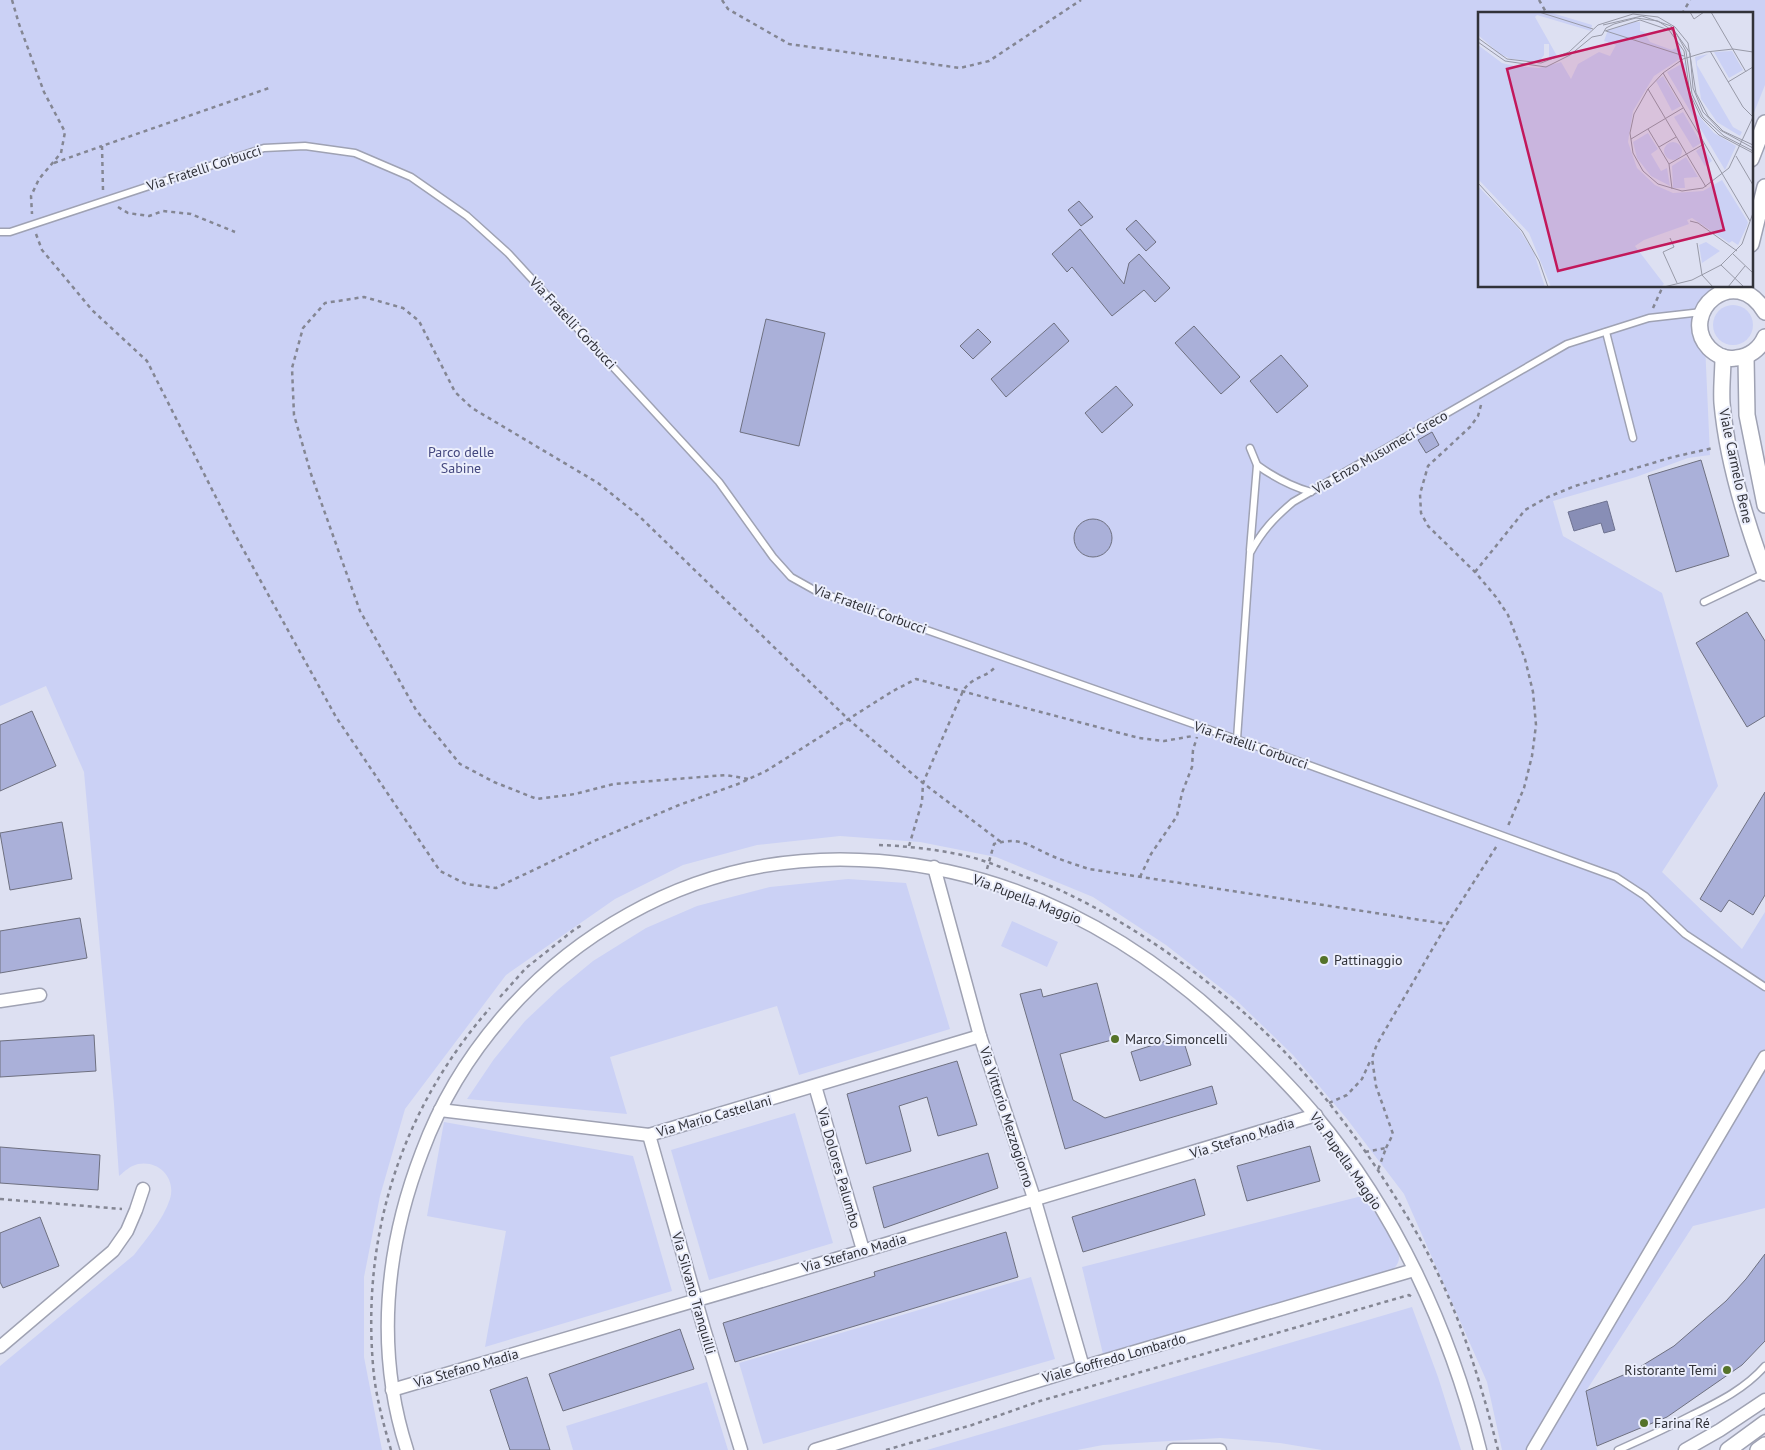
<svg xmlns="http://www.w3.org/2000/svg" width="1765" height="1450" font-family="'PT Sans',sans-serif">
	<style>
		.green { fill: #cbd1f5 }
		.water { fill: #888eb6; stroke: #6e7290 }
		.building { fill: #aab0d9; stroke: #6e7080 }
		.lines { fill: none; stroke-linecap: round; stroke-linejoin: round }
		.service-casing { stroke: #9fa2b3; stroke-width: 9 }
		.minor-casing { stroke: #9fa2b3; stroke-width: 15 }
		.tertiary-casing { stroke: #9fa2b3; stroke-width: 18 }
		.path { stroke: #848693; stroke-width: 2.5; stroke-dasharray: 4 4; stroke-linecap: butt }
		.service { stroke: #fff; stroke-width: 6 }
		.minor { stroke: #fff; stroke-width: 12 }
		.tertiary { stroke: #fff; stroke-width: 15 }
		.poi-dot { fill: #557329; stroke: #ebeefc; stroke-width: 2 }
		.labels { text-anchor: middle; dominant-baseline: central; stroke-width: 4; stroke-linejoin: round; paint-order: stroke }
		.street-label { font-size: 14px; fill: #313239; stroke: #ebeefc }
		.park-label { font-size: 14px; fill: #44487f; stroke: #ebeefc }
		.poi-label { font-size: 14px; fill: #313239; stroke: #ebeefc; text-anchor: start }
		.inset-road { fill: none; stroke: #989aa8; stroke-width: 1 }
		.view { fill: #c2185b; fill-opacity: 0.15; stroke: #c2185b; stroke-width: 2.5 }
		.inset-edge { fill: none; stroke: #313239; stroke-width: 2.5 }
	</style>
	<rect width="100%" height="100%" fill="#dde0f2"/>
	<g class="green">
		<path d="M 0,0 L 1765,0 L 1765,85 L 1751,120 L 1751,14 L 1479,14 L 1479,286 L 1710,286 L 1711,299 L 1708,303 L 1705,344 L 1710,455 L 1688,458 L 1636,477 L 1553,501 L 1563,536 L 1662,593 L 1718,786 L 1662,872 L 1742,949 L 1765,912 L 1765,1208 L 1693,1226 L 1586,1391 L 1597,1450 L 1502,1450 L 1487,1382 L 1404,1194 L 1347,1119 L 1293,1055 L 1235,999 L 1166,945 L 1093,897 L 996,857 L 920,842 L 840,836 L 757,845 L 683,865 L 615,899 L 506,975 L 405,1109 L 380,1196 L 364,1277 L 364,1357 L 382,1450 L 0,1450 L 0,1366 L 134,1255 C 147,1238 163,1220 170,1199 C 176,1179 160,1160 138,1164 C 130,1166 125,1171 119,1176 L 114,1104 L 84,772 L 46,686 L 0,706 Z"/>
		<circle cx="1733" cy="325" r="20"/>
		<path d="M 848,879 L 906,883 L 950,1029 L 799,1075 L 777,1006 L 610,1057 L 627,1114 L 467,1099 L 494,1059 L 525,1021 L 559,989 L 593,961 L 646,928 L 697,906 L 770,887 Z"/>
		<path d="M 1012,921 L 1058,942 L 1047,967 L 1001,946 Z"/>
		<path d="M 795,1113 L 833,1243 L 709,1280 L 671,1150 Z"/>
		<path d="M 444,1122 L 633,1156 L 672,1291 L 485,1347 L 506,1231 L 427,1216 Z"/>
		<path d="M 1362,1196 C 1371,1207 1400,1244 1399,1258 C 1399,1263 1395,1268 1391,1271 L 1103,1354 L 1082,1267 Z"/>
		<path d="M 1031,1277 L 1055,1359 L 763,1444 L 739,1363 Z"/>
		<path d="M 1412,1307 L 1438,1377 L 1461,1450 L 1322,1450 L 1280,1443 L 1220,1438 L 1103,1445 L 1077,1450 L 927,1450 Z"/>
		<path d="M 707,1382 L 728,1450 L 573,1450 L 566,1426 Z"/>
	</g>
	<path class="water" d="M 1607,501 L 1615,530 L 1604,533 L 1601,523 L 1574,531 L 1568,512 Z"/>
	<g class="building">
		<path d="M 1079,201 L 1093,217 L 1081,226 L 1068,210 Z"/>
		<path d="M 1136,220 L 1156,242 L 1146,251 L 1126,229 Z"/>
		<path d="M 1080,229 L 1124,284 L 1129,263 L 1139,254 L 1170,288 L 1155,302 L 1144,290 L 1112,316 L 1072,267 L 1067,272 L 1052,254 Z"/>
		<path d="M 766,319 L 825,333 L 799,446 L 740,432 Z"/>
		<path d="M 1054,323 L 1069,341 L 1006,397 L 991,379 Z"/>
		<path d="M 1194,326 L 1240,377 L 1221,394 L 1175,343 Z"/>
		<path d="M 978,329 L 991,342 L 973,359 L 960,346 Z"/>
		<path d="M 1281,355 L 1308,386 L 1277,413 L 1250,381 Z"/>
		<path d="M 1116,386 L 1133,405 L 1102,433 L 1085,413 Z"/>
		<path d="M 1432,432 L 1439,445 L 1426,453 L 1418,440 Z"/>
		<path d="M 1701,460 L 1729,556 L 1676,572 L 1648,476 Z"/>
		<circle cx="1093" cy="538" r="19"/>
		<path d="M 1747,612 L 1765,641 L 1765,716 L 1747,727 L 1696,643 Z"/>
		<path d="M 32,711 L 56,766 L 0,791 L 0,725 Z"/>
		<path d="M 1765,792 L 1765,895 L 1753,915 L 1729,900 L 1721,912 L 1700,899 Z"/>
		<path d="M 62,822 L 72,879 L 10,890 L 0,833 Z"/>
		<path d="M 80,918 L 87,958 L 0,973 L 0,931 Z"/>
		<path d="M 1097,983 L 1112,1040 L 1060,1054 L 1073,1100 L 1105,1118 L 1212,1086 L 1217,1104 L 1065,1149 L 1020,994 L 1041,989 L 1043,997 Z"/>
		<path d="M 94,1035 L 96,1071 L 0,1077 L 0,1041 Z"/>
		<path d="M 1182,1036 L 1191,1065 L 1140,1081 L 1131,1052 Z"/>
		<path d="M 957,1061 L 977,1125 L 938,1136 L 927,1097 L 899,1106 L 911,1151 L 866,1164 L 847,1094 Z"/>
		<path d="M 1310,1146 L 1320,1181 L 1247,1201 L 1237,1166 Z"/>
		<path d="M 0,1147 L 100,1155 L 98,1190 L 0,1183 Z"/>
		<path d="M 988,1153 L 998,1188 L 884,1228 L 873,1187 Z"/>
		<path d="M 1195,1179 L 1205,1215 L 1083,1252 L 1072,1217 Z"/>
		<path d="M 40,1217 L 59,1266 L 3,1288 L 0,1282 L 0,1233 Z"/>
		<path d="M 1006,1232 L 1018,1277 L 735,1362 L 723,1323 L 875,1276 L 874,1272 Z"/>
		<path d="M 1765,1254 L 1765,1341 L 1742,1365 L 1667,1417 L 1597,1446 L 1586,1391 L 1635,1370 L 1674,1346 L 1726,1301 L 1746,1279 Z"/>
		<path d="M 680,1329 L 694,1369 L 563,1411 L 549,1374 Z"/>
		<path d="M 527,1377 L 550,1450 L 510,1450 L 490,1390 Z"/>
	</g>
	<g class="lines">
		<defs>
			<g id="service">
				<path d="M 0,232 L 10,232 L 264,148 L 305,146 L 355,153 L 411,177 L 467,216 L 508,253 L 719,482 L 773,557 L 791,577 L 816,591 L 1284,756 L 1616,877 L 1645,896 L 1685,934 L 1765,987"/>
				<path d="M 1606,332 L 1633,438"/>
				<path d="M 1257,465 C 1275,478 1290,486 1311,492"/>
				<path d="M 1250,550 L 1257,465 L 1250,448"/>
				<path d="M 1704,602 L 1765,573"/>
				<path d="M 1237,739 L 1250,553 C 1262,531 1274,518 1293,502 L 1567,344 L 1649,318 L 1702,312"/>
				<path d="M 1618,1450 C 1643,1439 1667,1428 1692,1415 C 1718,1402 1745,1389 1765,1366"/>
			</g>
			<g id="minor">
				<path d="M 934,867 L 980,1036 L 1035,1201 L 1083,1367"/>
				<path d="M 0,1001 L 40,995"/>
				<path d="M 815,1086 L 863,1250"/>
				<path d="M 440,1110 L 649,1135 L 980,1036"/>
				<path d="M 649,1135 L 704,1329 L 741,1450"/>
				<path d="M 0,1347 L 113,1251 L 127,1231 L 136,1210 L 143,1189"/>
				<path d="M 392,1390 C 700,1299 1009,1209 1316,1115"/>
				<path d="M 407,1450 C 375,1351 385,1248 422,1152 C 459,1052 535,966 629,914 C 707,870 789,854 879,861 C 1027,873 1151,946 1254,1050 C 1275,1071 1296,1092 1315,1115 C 1395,1211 1450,1329 1480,1450"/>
				<path d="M 815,1450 L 1083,1367 L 1414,1270"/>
				<path d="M 1173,1450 L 1220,1450"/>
				<path d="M 1533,1450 L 1765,1057"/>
				<path d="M 1685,1450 L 1720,1430 L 1765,1400"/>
			</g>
			<g id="tertiary">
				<path d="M 1751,159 L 1765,123"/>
				<path d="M 1751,244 L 1765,187"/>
				<path d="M 1765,312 C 1735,261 1677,313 1709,348 C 1716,355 1726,360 1736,358 C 1749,357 1760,349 1765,337"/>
				<path d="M 1723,357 C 1723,372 1721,388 1722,403 C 1727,460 1745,519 1765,573"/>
				<path d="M 1746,357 L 1747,415 L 1765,505"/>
				<path d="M 1728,1450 L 1765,1423"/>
				<path d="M 1758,1450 L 1765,1445"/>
			</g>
		</defs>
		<use href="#service" class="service-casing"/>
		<use href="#minor" class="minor-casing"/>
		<use href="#tertiary" class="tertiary-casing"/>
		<g class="path">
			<path d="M 12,0 L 19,24 L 44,92 L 65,132 L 61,153 L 39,179 L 31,196 L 32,214"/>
			<path d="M 722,0 L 728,9 L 789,44 L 960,68 L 989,61 L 1081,0"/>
			<path d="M 1539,0 L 1547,14"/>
			<path d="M 1682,14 L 1690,0"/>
			<path d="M 54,163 L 102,146"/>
			<path d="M 103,190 L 102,146 L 269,88"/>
			<path d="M 118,207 L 128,213 L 149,216 L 163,211 L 191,214 L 235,232"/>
			<path d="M 36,234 L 42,250 L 92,310 L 147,361 L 233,531 L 336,717 L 440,871 L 466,884 L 496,888 L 594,841 L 679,805 L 738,784 L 766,771 L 893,691 L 916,679 L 1139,738 L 1164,741 L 1193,736"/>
			<path d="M 1653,308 L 1663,286"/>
			<path d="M 1481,405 L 1478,416 L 1470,427 L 1428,466 L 1420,494 L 1421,513 L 1428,526 L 1475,572 L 1496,597 L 1508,615 L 1525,659 L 1533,692 L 1536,725 L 1532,756 L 1524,788 L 1508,826"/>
			<path d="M 1475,572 L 1525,510 L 1548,497 L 1575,486 L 1673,457 L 1713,448"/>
			<path d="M 748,779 L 726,775 L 614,784 L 575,794 L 537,799 L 494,782 L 460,764 L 416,710 L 360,611 L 311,474 L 294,415 L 292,368 L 303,328 L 325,303 L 364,297 L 403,308 L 419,321 L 455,392 L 472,408 L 598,483 L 639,516 L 848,719 L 923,783 L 1001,842"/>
			<path d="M 879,845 C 906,846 934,849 962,855 C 982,859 1003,868 1023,876 C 1037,881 1052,886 1066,893 C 1138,927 1217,984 1273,1040 C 1331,1098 1379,1167 1419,1237 C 1457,1305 1479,1375 1498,1450"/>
			<path d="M 909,846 L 922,802 L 923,783 L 963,691 C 972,676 987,678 996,666"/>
			<path d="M 987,869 L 994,844 C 1021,836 1029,846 1052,856 C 1064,861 1077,865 1089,869 L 1447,924"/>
			<path d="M 1140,877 L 1151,854 L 1177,816 L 1182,793 L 1192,767 L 1193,750 L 1197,737"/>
			<path d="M 500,997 L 526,968 L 575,929 L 584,924"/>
			<path d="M 1329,1103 L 1347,1095 L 1362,1079 L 1371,1059"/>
			<path d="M 1386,1148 L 1393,1134 L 1376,1086 L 1372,1058 L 1377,1044 L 1447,924 L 1498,844"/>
			<path d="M 1365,1152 L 1386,1148 L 1378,1170"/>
			<path d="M 0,1199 L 122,1209"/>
			<path d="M 391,1450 C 383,1422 375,1394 373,1365 C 362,1232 402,1109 490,1008"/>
			<path d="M 886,1450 L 972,1425 L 1040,1401 L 1409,1295 L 1412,1297"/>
		</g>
		<use href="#service" class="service"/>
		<use href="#minor" class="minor"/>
		<use href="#tertiary" class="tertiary"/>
	</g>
	<g class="poi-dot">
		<circle cx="1324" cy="960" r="5"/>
		<circle cx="1115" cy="1039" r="5"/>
		<circle cx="1727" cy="1370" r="5"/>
		<circle cx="1644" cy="1423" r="5"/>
	</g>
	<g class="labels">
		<g class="street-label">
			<text transform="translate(204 168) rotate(-18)">Via Fratelli Corbucci</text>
			<text transform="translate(573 323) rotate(47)">Via Fratelli Corbucci</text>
			<text transform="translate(1380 452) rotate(-30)">Via Enzo Musumeci Greco</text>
			<text transform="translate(1736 466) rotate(78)">Viale Carmelo Bene</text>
			<text transform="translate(870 609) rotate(20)">Via Fratelli Corbucci</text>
			<text transform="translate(1251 745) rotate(19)">Via Fratelli Corbucci</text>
			<text transform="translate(1027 899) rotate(21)">Via Pupella Maggio</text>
			<text transform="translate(714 1116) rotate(-16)">Via Mario Castellani</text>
			<text transform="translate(1007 1117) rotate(72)">Via Vittorio Mezzogiorno</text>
			<text transform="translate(1242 1138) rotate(-17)">Via Stefano Madia</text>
			<text transform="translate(1346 1161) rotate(55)">Via Pupella Maggio</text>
			<text transform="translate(839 1168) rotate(74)">Via Dolores Palumbo</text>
			<text transform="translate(854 1253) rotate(-16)">Via Stefano Madia</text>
			<text transform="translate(694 1293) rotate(74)">Via Silvano Tranquilli</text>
			<text transform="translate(1114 1358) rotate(-16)">Viale Goffredo Lombardo</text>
			<text transform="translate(466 1368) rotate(-16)">Via Stefano Madia</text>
		</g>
		<g class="park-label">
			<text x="461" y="452">Parco delle<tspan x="461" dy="16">Sabine</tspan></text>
		</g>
		<g class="poi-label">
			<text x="1334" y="960">Pattinaggio</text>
			<text x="1125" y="1039">Marco Simoncelli</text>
			<text x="1717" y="1370" text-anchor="end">Ristorante Temi</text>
			<text x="1654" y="1423">Farina Ré</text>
		</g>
	</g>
	<g transform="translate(1478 12)">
		<rect width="275" height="275" fill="#dde0f2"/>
		<path d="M 0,0 L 71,0 L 114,13 L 113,19 L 59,3 L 57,5 L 79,44 L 71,47 L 71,32 L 66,32 L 66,43 L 61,50 L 33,47 L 22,42 L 0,23 ZM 157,10 L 162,10 L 162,19 L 166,20 L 172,30 L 194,38 L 202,34 L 205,45 L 176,64 L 155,99 L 150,130 L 159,156 L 177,173 L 195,181 L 225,179 L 244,168 L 270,210 L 269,214 L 260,233 L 254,229 L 251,231 L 214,206 L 209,208 L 211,212 L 166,228 L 157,234 L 186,272 L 183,275 L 73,275 L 51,221 L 0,167 L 0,33 L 24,51 L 37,54 L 61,56 L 83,50 L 93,67 L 100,52 L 121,40 L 132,44 L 138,33 L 126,29 L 130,18 ZM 254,39 L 265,58 L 251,66 L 236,40 ZM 230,42 L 219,49 L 219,53 L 255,115 L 264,120 L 262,124 L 239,110 L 223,87 L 217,45 ZM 207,50 L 209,79 L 218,101 L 236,121 L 258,134 L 247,158 L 189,60 ZM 185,64 L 203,94 L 194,99 L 178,69 ZM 205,100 L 223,131 L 215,136 L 196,105 ZM 170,121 L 180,137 L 173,142 L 183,159 L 189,156 L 192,174 L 173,164 L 159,146 L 155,130 ZM186 139a9 9 0 1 1 18 0a9 9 0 1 1-18 0ZM 225,134 L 234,149 L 227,154 L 218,139 ZM 208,145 L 220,165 L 206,166 L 207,176 L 195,176 L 194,154 ZM 0,174 L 41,217 L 56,241 L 67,275 L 0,275 ZM 228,230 L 242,239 L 224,251 L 221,233 Z" fill="#cbd1f5"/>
		<path class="inset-road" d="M 61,0 L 115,17M 212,0 L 216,7 L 226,0M 233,0 L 268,60M 125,13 L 164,4 L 193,14 L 212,41 L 215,76 L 225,100 L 242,118 L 275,136M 127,19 L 162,8 L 191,18 L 206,39 L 212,82 L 223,105 L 241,123 L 275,141M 128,19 L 206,44M 0,26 L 29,47 L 63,51 L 91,40 L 120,13 L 155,2 L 180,5 L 197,15 L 210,31 L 218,81 L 230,104 L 245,119 L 275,133M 0,30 L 27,49 L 68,55 L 92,43 L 114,25 L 124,23 L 128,16 L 136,12 L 158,6 L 180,9 L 198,21 L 208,39 L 214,82 L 225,105 L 246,124 L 275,139M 232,39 L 265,95 L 275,105M 275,40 L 255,37 L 228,40 L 205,47 L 185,61 L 170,77 L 156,102 L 152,121 L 155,141 L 165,159 L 180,172 L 204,179 L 225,176 L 251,156 L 275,105M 185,61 L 272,209M 250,70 L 275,55M 170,77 L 228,175M 170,117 L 191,152 L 194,177M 153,127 L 205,96M 181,135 L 198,125M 258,144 L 275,173M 191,152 L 226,132M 0,171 L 44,219 L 61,249 L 70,275M 212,209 L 220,211 L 259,239M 192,226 L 196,235 L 185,240 L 199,271M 219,231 L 224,263 L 235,275M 255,242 L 275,261M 243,253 L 266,275M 186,275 L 214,268 L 243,253 L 264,232 L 275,201M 250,275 L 267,254"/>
		<path class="view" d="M 195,16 L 246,218 L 80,259 L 29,57 Z"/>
		<rect width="275" height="275" class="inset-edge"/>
	</g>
</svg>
